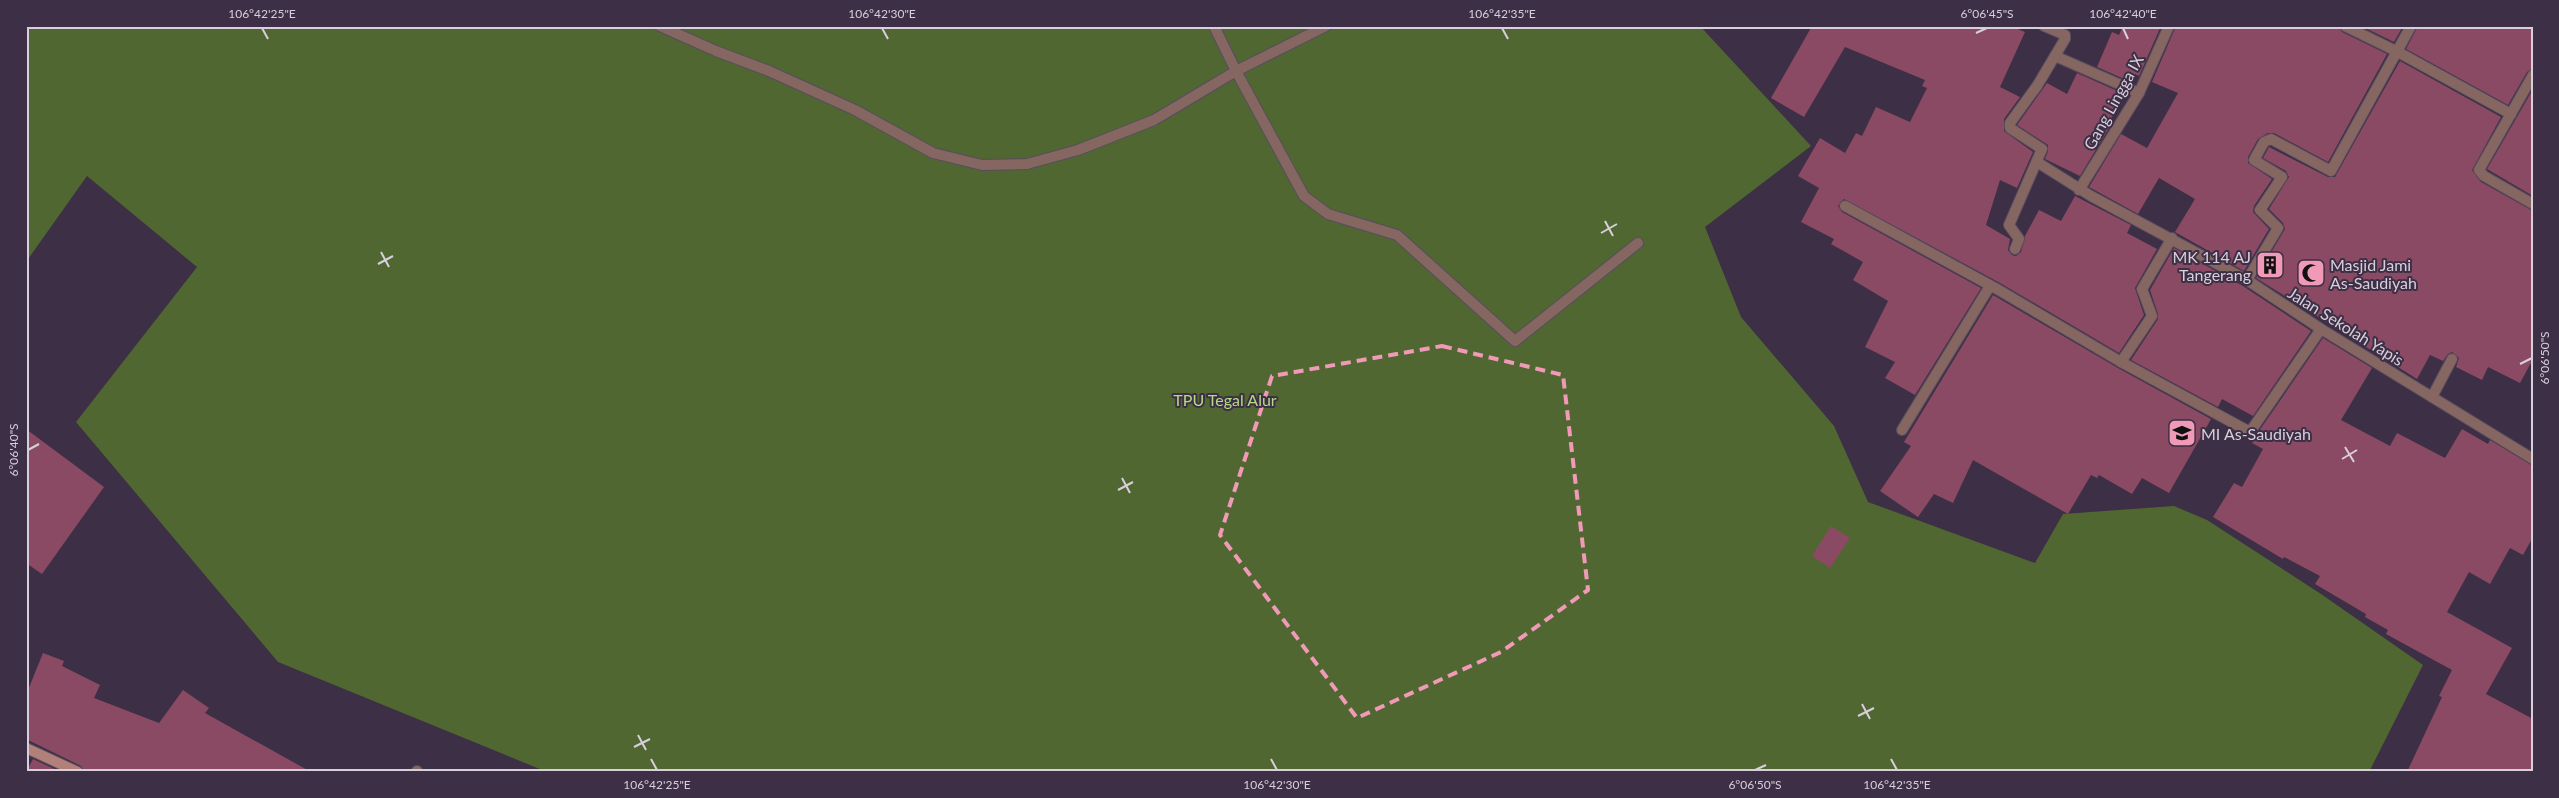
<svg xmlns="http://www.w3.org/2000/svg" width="2559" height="798" font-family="Lato,sans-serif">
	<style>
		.green { fill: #506731 }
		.building { fill: #8b4a63 }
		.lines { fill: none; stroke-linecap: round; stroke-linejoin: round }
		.lane-casing { stroke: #594c60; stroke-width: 12 }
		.street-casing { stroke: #594c60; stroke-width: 12 }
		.secondary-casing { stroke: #594c60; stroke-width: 12 }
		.lane { stroke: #856661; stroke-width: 10 }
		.street { stroke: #856661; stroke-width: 10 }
		.secondary { stroke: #b18079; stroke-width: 10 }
		.marked { fill: none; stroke: #f09ab7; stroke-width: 4; stroke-dasharray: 10 6; stroke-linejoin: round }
		.ticks { fill: none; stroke: #d7cfdc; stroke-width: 2 }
		.labels { text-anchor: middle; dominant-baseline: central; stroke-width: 4; stroke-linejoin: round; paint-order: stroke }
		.street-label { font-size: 16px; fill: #d7cfdc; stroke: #3d2f45 }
		.poi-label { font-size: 16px; fill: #d7cfdc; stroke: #3d2f45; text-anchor: start }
		.park-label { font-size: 16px; fill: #b4db83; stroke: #3d2f45 }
		.neatline { fill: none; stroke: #d7cfdc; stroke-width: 2 }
		.ticks-label { font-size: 12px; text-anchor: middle; fill: #d7cfdc }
	</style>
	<rect width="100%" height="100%" fill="#3d2f45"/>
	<path class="green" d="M 26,26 L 1700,26 L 1811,146 L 1705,227 L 1741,317 L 1834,426 L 1868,502 L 2035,563 L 2063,514 L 2174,506 L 2207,520 L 2321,594 L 2423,665 L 2369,772 L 2314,770 L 2312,772 L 547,772 L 278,662 L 76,422 L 197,267 L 87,176 L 26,262 Z"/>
	<g class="building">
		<path d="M 1812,26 L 2011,26 L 2025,32 L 2000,87 L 2020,97 L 2004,119 L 2004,131 L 2033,152 L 2017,188 L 2000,180 L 1986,225 L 2010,239 L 2008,250 L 2012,255 L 2016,256 L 2021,252 L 2025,236 L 2039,210 L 2061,221 L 2075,196 L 2131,225 L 2127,233 L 2157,249 L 2135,288 L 2144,315 L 2119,353 L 2000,283 L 1844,199 L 1838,206 L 1842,212 L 1981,288 L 1915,395 L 1885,378 L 1895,362 L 1865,347 L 1888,301 L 1853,280 L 1863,262 L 1831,244 L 1834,239 L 1801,222 L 1819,188 L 1798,176 L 1820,138 L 1845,153 L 1856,133 L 1862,136 L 1876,107 L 1910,122 L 1927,88 L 1922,86 L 1925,80 L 1845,47 L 1804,117 L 1771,98 Z"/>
		<path d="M 2123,26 L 2161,26 L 2139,76 L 2135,74 L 2131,82 L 2097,67 L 2112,32 L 2119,35 Z"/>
		<path d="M 2176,26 L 2338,26 L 2342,32 L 2387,54 L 2328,162 L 2274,133 L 2268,133 L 2258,139 L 2248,157 L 2248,163 L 2272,179 L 2254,206 L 2253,212 L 2269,229 L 2244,271 L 2175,232 L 2195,199 L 2159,178 L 2138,214 L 2089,187 L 2121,134 L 2147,148 L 2178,93 L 2152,82 Z"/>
		<path d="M 2361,26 L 2403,26 L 2394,42 Z"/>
		<path d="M 2418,26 L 2533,26 L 2533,68 L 2527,72 L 2508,105 L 2406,49 Z"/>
		<path d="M 2400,61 L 2501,117 L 2472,170 L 2481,182 L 2533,211 L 2533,359 L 2520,383 L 2488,367 L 2482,380 L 2456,367 L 2459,358 L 2452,352 L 2448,354 L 2443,361 L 2430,355 L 2417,379 L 2256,278 L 2285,229 L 2283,223 L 2269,209 L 2289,177 L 2286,171 L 2263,158 L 2269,147 L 2328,177 L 2335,177 Z"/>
		<path d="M 2077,73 L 2124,94 L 2107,127 L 2109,128 L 2080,176 L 2045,159 L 2048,151 L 2048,145 L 2017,125 L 2047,83 L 2067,94 Z"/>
		<path d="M 2533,89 L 2533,196 L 2487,169 Z"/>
		<path d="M 2174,248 L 2243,286 L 2311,331 L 2253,416 L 2222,399 L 2218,407 L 2131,360 L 2158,319 L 2158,314 L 2150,290 Z"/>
		<path d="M 1993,295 L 2118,368 L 2211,419 L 2169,493 L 2142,478 L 2132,494 L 2099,475 L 2097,478 L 2091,475 L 2068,514 L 1973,460 L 1953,503 L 1934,494 L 1918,517 L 1880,491 L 1911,446 L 1904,442 Z"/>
		<path d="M 2323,338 L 2372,368 L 2341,420 L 2390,446 L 2397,433 L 2445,458 L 2462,429 L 2488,444 L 2490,440 L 2533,466 L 2533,537 L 2523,555 L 2510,548 L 2490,584 L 2469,572 L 2447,612 L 2512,648 L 2486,694 L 2533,719 L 2533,772 L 2407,772 L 2442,697 L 2439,696 L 2452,670 L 2386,634 L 2388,630 L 2365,617 L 2366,614 L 2315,584 L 2320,576 L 2284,557 L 2283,559 L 2213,517 L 2234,483 L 2242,487 L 2263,449 L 2252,443 L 2257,434 Z"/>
		<path d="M 26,429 L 104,487 L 42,574 L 26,563 Z"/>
		<path d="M 1831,526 L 1850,538 L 1830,568 L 1812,556 Z"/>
		<path d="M 43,653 L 64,661 L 62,666 L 100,685 L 94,698 L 159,723 L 183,690 L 209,708 L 205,713 L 311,772 L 85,772 L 81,766 L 26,739 L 26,695 Z"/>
		<path d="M 33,759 L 61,772 L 26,772 Z"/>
	</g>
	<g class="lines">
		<defs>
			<g id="lane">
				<path d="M 660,26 L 716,51 L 769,71 L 855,110 L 933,153 L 982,165 L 1027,164 L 1078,150 L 1154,120 L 1236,71 L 1326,26"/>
				<path d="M 1214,26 L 1236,71 L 1304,196 L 1328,214 L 1397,235 L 1515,341 L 1638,243"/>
			</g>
			<g id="street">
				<path d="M 2345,26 L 2398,52 L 2511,114"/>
				<path d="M 2055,56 L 2139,93"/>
				<path d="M 2533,75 L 2479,170 L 2484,176 L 2533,204"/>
				<path d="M 2037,162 L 2091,196 L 2247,280 L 2321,329 L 2533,459"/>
				<path d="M 2079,190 L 2139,93 L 2169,26"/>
				<path d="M 1845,206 L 1997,289 L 2121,362 L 2152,316 L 2142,289 L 2172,238"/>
				<path d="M 2015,249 L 2019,239 L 2009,225 L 2042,149 L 2010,128 L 2010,123 L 2037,86 L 2065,39 L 2065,35 L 2044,26"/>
				<path d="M 2247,280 L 2278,228 L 2260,210 L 2282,177 L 2254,160 L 2264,142 L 2271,139 L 2331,171 L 2411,26"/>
				<path d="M 2121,362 L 2250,432 L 2321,329"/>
				<path d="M 2432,397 L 2452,359"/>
				<path d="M 1902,430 L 1990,286"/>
				<path d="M 416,772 L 417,771"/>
			</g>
			<path id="secondary" d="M 26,748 L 78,772"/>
		</defs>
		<use href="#lane" class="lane-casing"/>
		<use href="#street" class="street-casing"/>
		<use href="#secondary" class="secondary-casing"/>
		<use href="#lane" class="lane"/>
		<use href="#street" class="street"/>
		<use href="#secondary" class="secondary"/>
	</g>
	<path class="marked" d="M 1442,346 L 1563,375 L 1588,590 L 1501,652 L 1357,718 L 1220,535 L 1272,376 Z"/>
	<path class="ticks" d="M 262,28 L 268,39M 882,28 L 888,39M 1502,28 L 1508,39M 2123,28 L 2128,39M 1976,33 L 1987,28M 1605,221 L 1613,236M 1601,233 L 1617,224M 381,252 L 389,267M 378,264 L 393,256M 2520,364 L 2532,358M 2345,447 L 2354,462M 28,450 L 39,444M 2342,459 L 2357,450M 1122,478 L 1130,493M 1118,490 L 1133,482M 1862,704 L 1870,719M 1858,716 L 1874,708M 638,735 L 646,750M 634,747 L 650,739M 651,759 L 657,770M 1271,759 L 1277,770M 1891,759 L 1897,770M 1755,770 L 1766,765"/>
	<defs>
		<symbol id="building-square" viewBox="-11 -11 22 22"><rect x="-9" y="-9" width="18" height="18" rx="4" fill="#f09ab7" stroke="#3d2f45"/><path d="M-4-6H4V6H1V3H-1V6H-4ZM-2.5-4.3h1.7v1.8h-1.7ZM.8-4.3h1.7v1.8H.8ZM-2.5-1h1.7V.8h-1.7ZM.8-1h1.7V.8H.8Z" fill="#111"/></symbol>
		<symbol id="mosque-square" viewBox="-11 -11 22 22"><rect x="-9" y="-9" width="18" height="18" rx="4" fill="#f09ab7" stroke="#3d2f45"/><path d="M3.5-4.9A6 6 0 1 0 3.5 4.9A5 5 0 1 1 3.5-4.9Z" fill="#111"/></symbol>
		<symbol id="school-square" viewBox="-11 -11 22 22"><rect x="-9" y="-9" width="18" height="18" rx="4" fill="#f09ab7" stroke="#3d2f45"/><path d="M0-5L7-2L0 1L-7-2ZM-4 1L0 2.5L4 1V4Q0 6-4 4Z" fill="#111"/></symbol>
	</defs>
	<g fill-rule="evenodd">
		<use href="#building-square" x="2254" y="249" width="32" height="32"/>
		<use href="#mosque-square" x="2295" y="257" width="32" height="32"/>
		<use href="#school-square" x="2166" y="417" width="32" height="32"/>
	</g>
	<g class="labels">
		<g class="street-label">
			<text transform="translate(2113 102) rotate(-61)">Gang Lingga IX</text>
			<text transform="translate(2346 326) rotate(32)">Jalan Sekolah Yapis</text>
		</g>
		<g class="poi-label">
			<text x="2251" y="256" text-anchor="end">MK 114 AJ<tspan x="2251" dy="18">Tangerang</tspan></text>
			<text x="2330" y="264">Masjid Jami<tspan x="2330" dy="18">As-Saudiyah</tspan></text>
			<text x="2201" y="433">MI As-Saudiyah</text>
		</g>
		<g class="park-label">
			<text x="1225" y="399">TPU Tegal Alur</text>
		</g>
	</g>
	<rect width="2559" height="798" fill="none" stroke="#3d2f45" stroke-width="55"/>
	<rect x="28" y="28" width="2504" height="742" class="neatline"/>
	<g class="ticks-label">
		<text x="262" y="18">106°42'25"E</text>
		<text x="882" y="18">106°42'30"E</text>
		<text x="1502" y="18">106°42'35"E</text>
		<text x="1987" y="18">6°06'45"S</text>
		<text x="2123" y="18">106°42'40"E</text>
		<text transform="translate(2545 358) rotate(-90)" y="4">6°06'50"S</text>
		<text transform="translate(14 450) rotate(-90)" y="4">6°06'40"S</text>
		<text x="657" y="789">106°42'25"E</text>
		<text x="1277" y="789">106°42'30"E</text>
		<text x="1755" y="789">6°06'50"S</text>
		<text x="1897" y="789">106°42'35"E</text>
	</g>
</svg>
